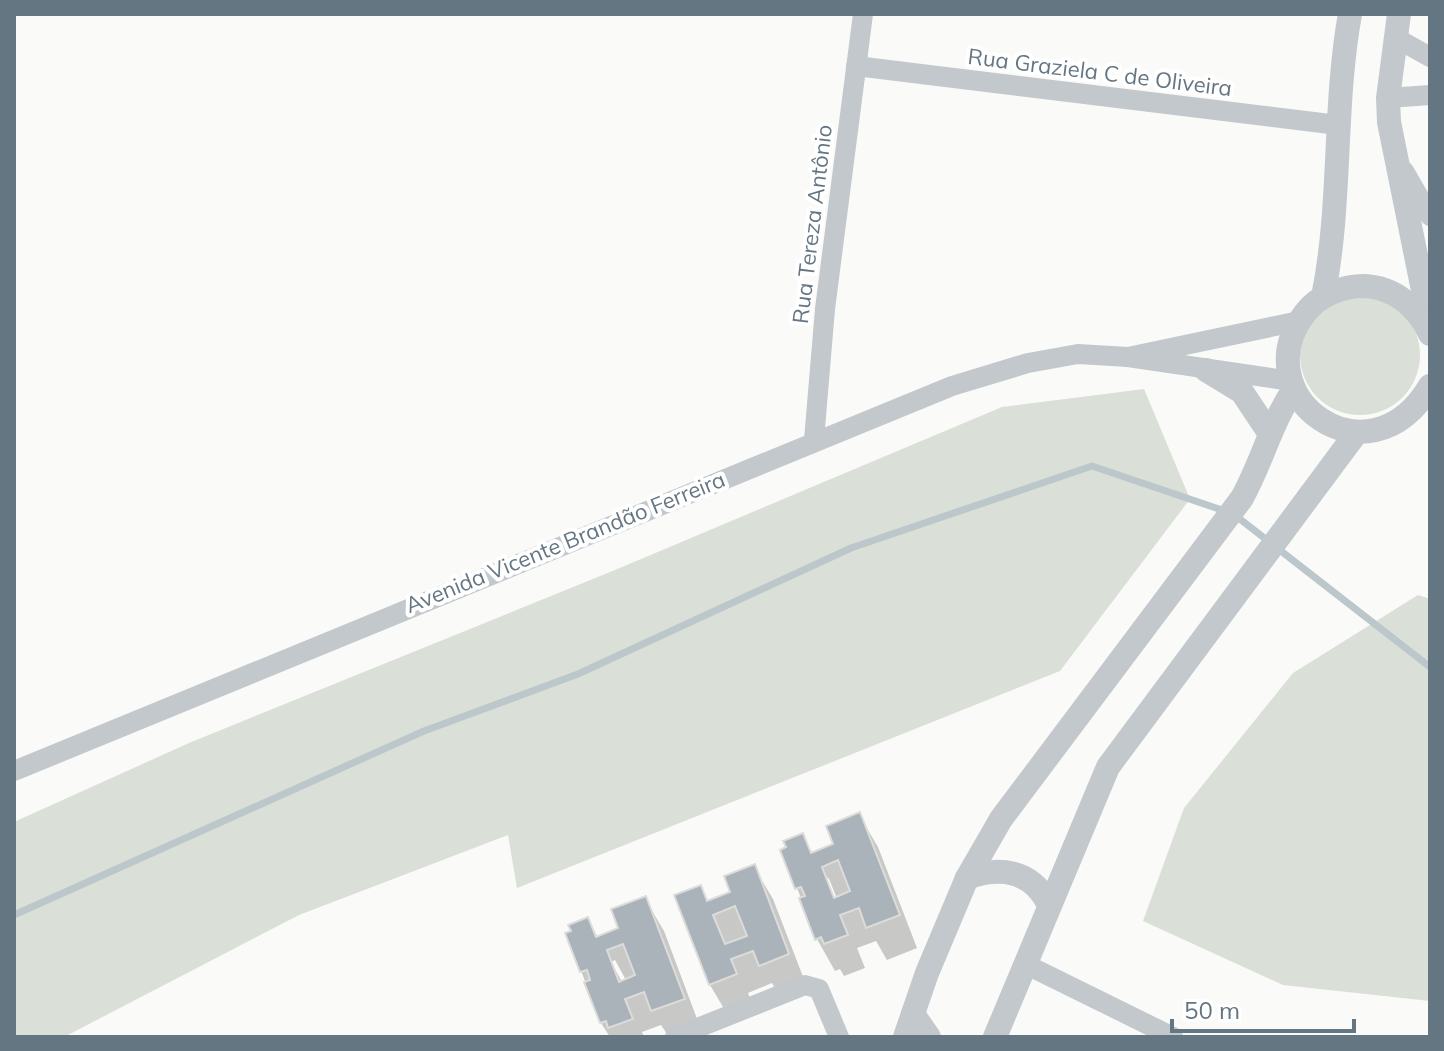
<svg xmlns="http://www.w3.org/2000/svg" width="1444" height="1051" font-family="Mulish,sans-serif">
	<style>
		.green { fill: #dadfd7 }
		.shadow { fill: #0003; fill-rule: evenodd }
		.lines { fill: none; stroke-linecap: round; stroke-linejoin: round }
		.stream { stroke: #bbc7cb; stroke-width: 7 }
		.building { fill: #aab3b9; stroke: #dcdcda; stroke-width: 2; fill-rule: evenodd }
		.minor { stroke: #c3c8cc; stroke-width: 20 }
		.tertiary { stroke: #c3c8cc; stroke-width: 24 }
		.labels { text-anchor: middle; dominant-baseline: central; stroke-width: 8; stroke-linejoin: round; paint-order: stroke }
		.street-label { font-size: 22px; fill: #657683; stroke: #fff }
	</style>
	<rect width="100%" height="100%" fill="#fafaf8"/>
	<g class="green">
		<circle cx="1360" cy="355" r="60"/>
		<path d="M 1144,389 L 1190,499 L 1060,671 L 517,888 L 508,835 L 299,915 L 64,1037 L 14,1037 L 14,822 L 189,743 L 615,570 L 1002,407 Z"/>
		<path d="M 1418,595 L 1430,599 L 1430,1001 L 1283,985 L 1143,921 L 1184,808 L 1293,673 Z"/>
	</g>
	<g class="shadow">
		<path d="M 859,815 L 878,847 L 917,948 L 887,960 L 876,941 L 857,948 L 865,968 L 844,976 L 840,969 L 835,971 L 817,939 L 797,888 L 802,836 L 813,854 L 835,846 ZM 822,872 L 829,879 L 840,906 L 836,908 Z"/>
		<path d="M 754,867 L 773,899 L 807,987 L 780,998 L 772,983 L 748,993 L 754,1008 L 729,1017 L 710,985 L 676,897 L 700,887 L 709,902 L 733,893 Z"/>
		<path d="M 645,899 L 664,931 L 702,1032 L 669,1037 L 661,1025 L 642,1032 L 644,1037 L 610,1037 L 601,1023 L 567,934 L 588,919 L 598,938 L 620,929 ZM 615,960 L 627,982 L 622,982 L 611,962 Z"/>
	</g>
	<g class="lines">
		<g class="stream">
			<path d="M 1236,516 L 1430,667"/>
			<path d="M 14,915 L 424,731 L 578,674 L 851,548 L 1092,466 L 1225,511"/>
		</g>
	</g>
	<g class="building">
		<path d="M 860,812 L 900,915 L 866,928 L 859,908 L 840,915 L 848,935 L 824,944 L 821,937 L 815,940 L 799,898 L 805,896 L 801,887 L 795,889 L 780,850 L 786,847 L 783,841 L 803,833 L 811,853 L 833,844 L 826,826 ZM 838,860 L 850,891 L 834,898 L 822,867 Z"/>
		<path d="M 755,864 L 789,954 L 759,966 L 753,951 L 731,959 L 737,974 L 709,985 L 674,895 L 701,885 L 707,901 L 730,892 L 724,876 ZM 735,906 L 747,936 L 725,944 L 713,915 Z"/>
		<path d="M 646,896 L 685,999 L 651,1011 L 644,992 L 625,999 L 633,1019 L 608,1028 L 606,1021 L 600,1023 L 584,982 L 590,980 L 587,970 L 580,972 L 565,933 L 571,931 L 568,925 L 588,917 L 596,937 L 618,928 L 611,909 ZM 623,944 L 635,975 L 619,982 L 607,950 Z"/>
	</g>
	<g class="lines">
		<g class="minor">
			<path d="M 1396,38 L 1430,57"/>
			<path d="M 856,66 L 1338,125"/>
			<path d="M 1388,98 L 1430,95"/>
			<path d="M 1404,171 L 1430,216"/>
			<path d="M 1291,381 L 1128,357 L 1299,321"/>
			<path d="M 814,440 L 825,309 L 863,14"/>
			<path d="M 14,771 L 952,386 L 1028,363 L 1078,354 L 1128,357"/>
			<path d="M 1027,965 L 1173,1037"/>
			<path d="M 675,1037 L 805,985 L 819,989 L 839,1037"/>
		</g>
		<g class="tertiary">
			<path d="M 1399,14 L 1388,98 L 1389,122 L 1430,325"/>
			<path d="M 1323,297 C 1342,204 1333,108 1350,14"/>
			<path d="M 1430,334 C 1418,308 1395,287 1364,286 C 1342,286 1319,295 1305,313 C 1242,395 1368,490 1430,386"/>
			<path d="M 1206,370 L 1242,392 L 1270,434"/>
			<path d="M 967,878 C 999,866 1031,870 1048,903"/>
			<path d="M 913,1014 L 929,1037"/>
			<path d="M 905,1037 L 927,973 L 967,878 L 1001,819 L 1242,498 C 1262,462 1271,423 1294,389"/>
			<path d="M 995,1037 L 1108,767 L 1357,432"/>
		</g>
	</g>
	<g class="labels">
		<g class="street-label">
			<text transform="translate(1100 72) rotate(7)">Rua Graziela C de Oliveira</text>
			<text transform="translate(812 224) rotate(-83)">Rua Tereza Antônio</text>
			<text transform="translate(565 542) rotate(-22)">Avenida Vicente Brandão Ferreira</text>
		</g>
	</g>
	<rect width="1444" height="1051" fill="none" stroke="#657683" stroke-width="32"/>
	<path d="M1172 1019v12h182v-12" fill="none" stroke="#657683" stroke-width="4"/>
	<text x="1184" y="1019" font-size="24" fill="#657683" stroke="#ffffff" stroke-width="6" paint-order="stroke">50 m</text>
</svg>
